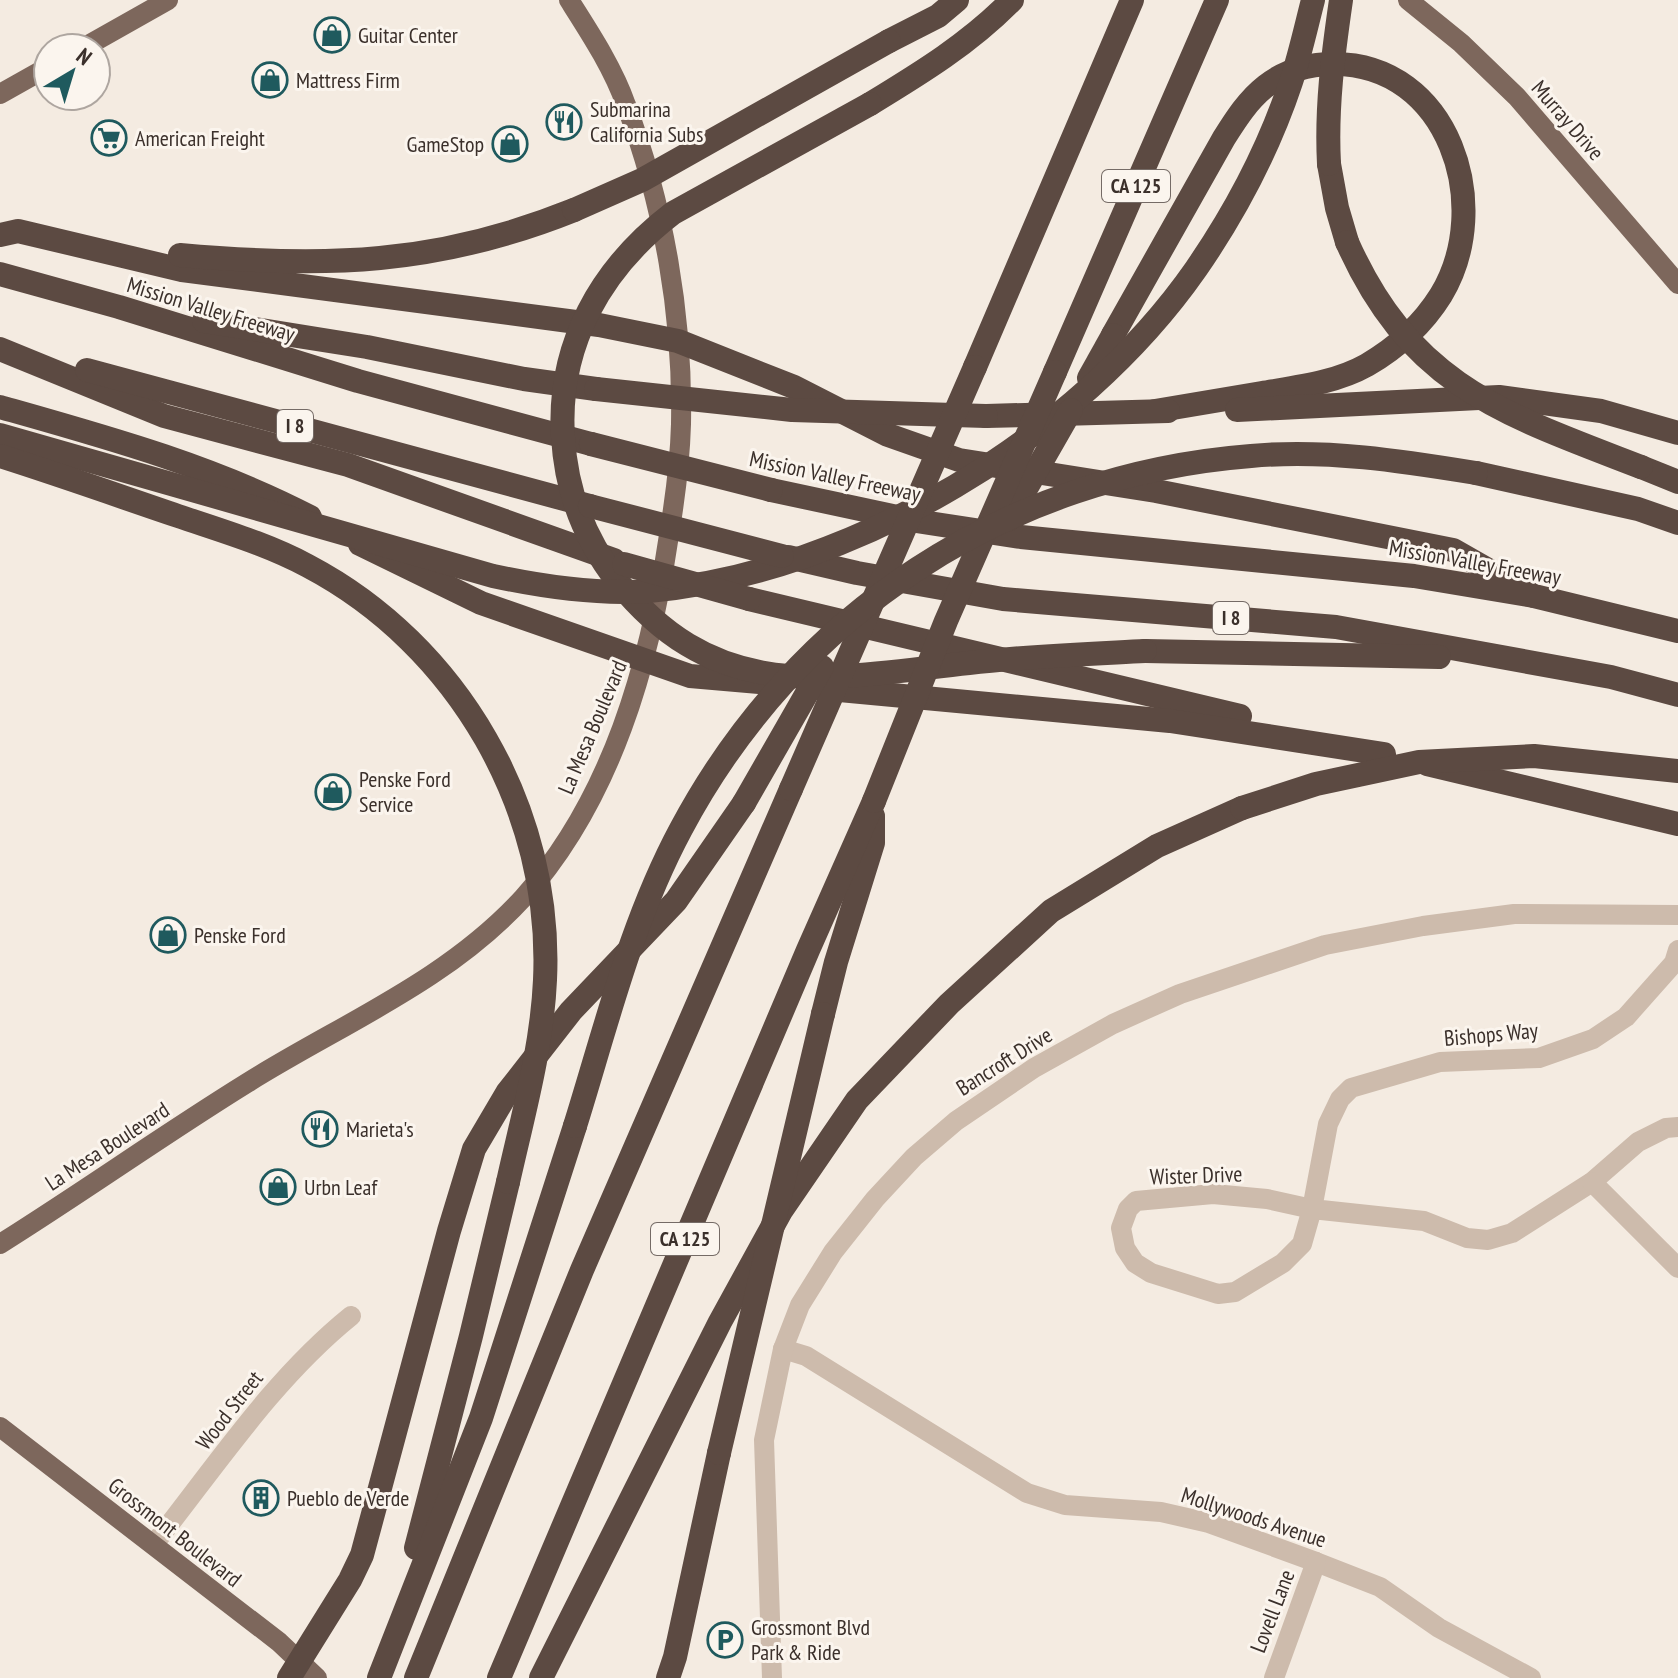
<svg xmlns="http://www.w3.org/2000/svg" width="1678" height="1678" font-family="'PT Sans Narrow',sans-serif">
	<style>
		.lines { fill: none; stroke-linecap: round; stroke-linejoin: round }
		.minor { stroke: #cdbbac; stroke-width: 20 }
		.major { stroke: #7d675c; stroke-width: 20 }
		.highway { stroke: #5c4a42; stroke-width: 24 }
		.highway-bridge { stroke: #5c4a42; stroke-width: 24 }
		.labels { text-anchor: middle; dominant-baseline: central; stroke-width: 6; stroke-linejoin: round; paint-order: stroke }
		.shield { fill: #fbf5ee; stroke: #756b66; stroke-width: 2 }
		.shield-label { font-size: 20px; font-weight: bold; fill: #3b302b }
		.poi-label { font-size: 22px; fill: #3b302b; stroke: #fbf5ee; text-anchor: start }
		.street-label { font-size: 22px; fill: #3b302b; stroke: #fbf5ee }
	</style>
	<rect width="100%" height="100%" fill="#f4ebe1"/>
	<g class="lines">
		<g class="minor">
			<path d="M 1678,950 L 1674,963 L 1626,1017 L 1593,1039 L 1539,1058 L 1440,1062 L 1351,1088 L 1340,1099 L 1328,1124 L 1312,1209 L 1302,1244 L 1283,1263 L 1235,1292 L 1218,1294 L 1151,1273 L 1135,1263 L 1125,1248 L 1121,1228 L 1128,1209 L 1136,1201 L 1213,1194 L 1267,1199 L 1312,1209 L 1424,1221 L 1467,1238 L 1488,1240 L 1512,1233 L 1592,1182 L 1638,1142 L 1666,1128 L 1678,1127"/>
			<path d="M 1592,1182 L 1678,1268"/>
			<path d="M 783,1349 L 806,1356 L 1027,1493 L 1065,1505 L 1161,1512 L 1209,1523 L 1316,1562 L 1380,1587 L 1439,1628 L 1531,1678"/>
			<path d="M 154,1544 C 216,1466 273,1379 351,1316"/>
			<path d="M 772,1678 L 764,1440 L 783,1349 L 800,1305 L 833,1252 L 875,1199 L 914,1157 L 956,1121 L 1034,1068 L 1113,1024 L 1180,994 L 1325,945 L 1423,926 L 1514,914 L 1678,915"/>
			<path d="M 1274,1678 L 1316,1562"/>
		</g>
		<g class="major">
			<path d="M 1408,0 L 1461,43 L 1517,97 L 1678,284"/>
			<path d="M 83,48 L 168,0"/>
			<path d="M 0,94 L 48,67"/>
			<path d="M 0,1244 C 83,1192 163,1135 247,1083 C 341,1024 446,982 523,898 C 612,799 650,663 669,535 C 675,499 680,461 681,424 C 683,317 664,205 626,105 C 613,68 590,33 569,0"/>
			<path d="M 0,1427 L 279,1642 L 317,1678"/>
		</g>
		<g class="highway">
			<path d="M 889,41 L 938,16 L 957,0"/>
			<path d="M 870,104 C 921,73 970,43 1012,0"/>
			<path d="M 1329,164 L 1337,208 L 1347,242"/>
			<path d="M 0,235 L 18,231 L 182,270 L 599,325 L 678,341 L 794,387 L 888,435 L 959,460 L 1156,491 L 1453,550 L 1534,596"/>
			<path d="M 180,255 C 325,268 437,265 574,210"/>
			<path d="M 0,274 L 119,307 L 358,381 L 591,444"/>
			<path d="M 204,321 L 367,347 L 524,379 L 596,389"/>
			<path d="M 1113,335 L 1224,138 C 1236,119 1248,100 1266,86 C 1285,71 1309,64 1333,64 C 1449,63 1495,206 1441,295 C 1423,324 1396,348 1367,365 C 1335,383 1297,387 1262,393 C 1226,399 1190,405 1155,411"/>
			<path d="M 0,349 L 164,416 L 348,465 L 614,560"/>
			<path d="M 975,367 L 1132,0"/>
			<path d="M 87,370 L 590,506"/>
			<path d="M 1055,372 L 1217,0"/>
			<path d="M 0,407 C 106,437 212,466 310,517"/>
			<path d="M 1237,410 L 1499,397 L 1601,411 L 1678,433"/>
			<path d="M 986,416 L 1168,411"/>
			<path d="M 1641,467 L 1678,482"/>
			<path d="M 1476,473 L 1638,509 L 1678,523"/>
			<path d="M 771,490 L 916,521 L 1021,537 L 1414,576 L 1534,596 L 1678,631"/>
			<path d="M 360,544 L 481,603 L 690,676 L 781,684"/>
			<path d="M 788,557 L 857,573 L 1003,599 L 1336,627 L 1611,677 L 1678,695"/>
			<path d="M 749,599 L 1240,716"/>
			<path d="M 1145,651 L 1439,657"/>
			<path d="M 818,688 L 1170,721 L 1384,754"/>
			<path d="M 1427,764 L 1678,824"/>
			<path d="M 823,1014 L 836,962 L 873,843 L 873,816"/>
			<path d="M 416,1548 L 471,1336 L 508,1182"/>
			<path d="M 289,1678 L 350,1580 L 362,1555 L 449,1231 L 474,1149 L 507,1093 L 571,1011 L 676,901 L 744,803"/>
			<path d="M 379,1678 L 481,1418 L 575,1126"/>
			<path d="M 416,1678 L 582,1270 L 791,789"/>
			<path d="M 499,1678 L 808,950 L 874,801"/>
			<path d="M 541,1678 L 720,1322 L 781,1211 L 857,1100 L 949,1004 L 1051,911 L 1157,846 L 1242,808"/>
			<path d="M 668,1678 L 675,1657 L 719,1453"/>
		</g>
		<g class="highway-bridge">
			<path d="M 870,104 L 673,213 C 601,268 557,345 563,437 C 566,490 585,540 618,582 C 719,707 830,678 969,663 C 1028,656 1086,654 1145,651"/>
			<path d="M 1329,164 C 1326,108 1333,55 1341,0"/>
			<path d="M 574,210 L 642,180 L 889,41"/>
			<path d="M 1347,242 C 1411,386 1504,414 1641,467"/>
			<path d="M 1089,378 L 1113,335"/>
			<path d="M 596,389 L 792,410 L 986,416"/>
			<path d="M 0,435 L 493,576 C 544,587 597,595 649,591 C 853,573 1079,437 1196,269 C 1236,211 1269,148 1291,82 C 1300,55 1306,27 1313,0"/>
			<path d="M 591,444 L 771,490"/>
			<path d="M 0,456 C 60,475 119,496 178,516 C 222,531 267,544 308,566 C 458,645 553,810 545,980 C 542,1048 523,1115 508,1182"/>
			<path d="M 590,506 L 782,556"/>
			<path d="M 1008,520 L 1071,410"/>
			<path d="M 624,564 L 749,599"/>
			<path d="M 791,789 L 975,367"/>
			<path d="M 874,801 L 946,621 L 1055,372"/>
			<path d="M 744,803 L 822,667"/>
			<path d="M 1242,808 L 1316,784 L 1419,762 L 1534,756 L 1678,771"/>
			<path d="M 575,1126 C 606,1027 631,922 681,829 C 796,613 1007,475 1251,456 C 1326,449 1402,461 1476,473"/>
			<path d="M 719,1453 L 823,1014"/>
		</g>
	</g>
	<defs>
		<symbol id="shop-ring" viewBox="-11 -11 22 22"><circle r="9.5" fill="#fbf5ee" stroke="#1f5a5e" stroke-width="1.5"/><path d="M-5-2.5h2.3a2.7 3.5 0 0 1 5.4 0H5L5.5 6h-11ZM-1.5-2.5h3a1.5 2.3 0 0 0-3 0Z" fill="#1f5a5e"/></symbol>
		<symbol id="restaurant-ring" viewBox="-11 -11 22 22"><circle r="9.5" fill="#fbf5ee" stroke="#1f5a5e" stroke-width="1.5"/><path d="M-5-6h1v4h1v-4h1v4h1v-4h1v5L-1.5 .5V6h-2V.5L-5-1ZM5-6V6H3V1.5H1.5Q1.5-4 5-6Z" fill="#1f5a5e"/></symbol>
		<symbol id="supermarket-ring" viewBox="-11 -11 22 22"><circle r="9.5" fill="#fbf5ee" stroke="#1f5a5e" stroke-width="1.5"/><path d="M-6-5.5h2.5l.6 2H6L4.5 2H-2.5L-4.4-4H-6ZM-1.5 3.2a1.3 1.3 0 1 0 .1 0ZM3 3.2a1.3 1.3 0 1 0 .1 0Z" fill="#1f5a5e"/></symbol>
		<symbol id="building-ring" viewBox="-11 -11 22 22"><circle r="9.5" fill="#fbf5ee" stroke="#1f5a5e" stroke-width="1.5"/><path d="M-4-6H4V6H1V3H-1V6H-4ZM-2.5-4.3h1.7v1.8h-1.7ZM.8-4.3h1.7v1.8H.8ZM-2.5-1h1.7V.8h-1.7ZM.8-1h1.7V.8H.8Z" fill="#1f5a5e"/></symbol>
		<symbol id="parking-ring" viewBox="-11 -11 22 22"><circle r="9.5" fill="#fbf5ee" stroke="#1f5a5e" stroke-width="1.5"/><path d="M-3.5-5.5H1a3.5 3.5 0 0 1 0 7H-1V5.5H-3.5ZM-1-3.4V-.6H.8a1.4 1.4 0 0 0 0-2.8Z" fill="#1f5a5e"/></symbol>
	</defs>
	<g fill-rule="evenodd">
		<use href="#shop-ring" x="312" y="15" width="40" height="40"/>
		<use href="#shop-ring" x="250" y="60" width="40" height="40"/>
		<use href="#restaurant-ring" x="544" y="102" width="40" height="40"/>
		<use href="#supermarket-ring" x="89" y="118" width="40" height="40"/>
		<use href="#shop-ring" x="490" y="124" width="40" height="40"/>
		<use href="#shop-ring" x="313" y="772" width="40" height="40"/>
		<use href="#shop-ring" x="148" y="915" width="40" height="40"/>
		<use href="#restaurant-ring" x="300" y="1109" width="40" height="40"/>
		<use href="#shop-ring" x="258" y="1167" width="40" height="40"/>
		<use href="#building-ring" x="241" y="1478" width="40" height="40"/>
		<use href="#parking-ring" x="705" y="1620" width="40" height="40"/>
	</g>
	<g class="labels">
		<g class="shield">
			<rect x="1102" y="170" width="68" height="32" rx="6"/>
			<rect x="277" y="410" width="36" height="32" rx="6"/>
			<rect x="1213" y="602" width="36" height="32" rx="6"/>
			<rect x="651" y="1223" width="68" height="32" rx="6"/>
		</g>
		<g class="shield-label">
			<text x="1136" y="186">CA 125</text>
			<text x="295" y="426">I 8</text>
			<text x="1231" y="618">I 8</text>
			<text x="685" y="1239">CA 125</text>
		</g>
		<g class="poi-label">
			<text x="358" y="35">Guitar Center</text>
			<text x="296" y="80">Mattress Firm</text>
			<text x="590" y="109">Submarina<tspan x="590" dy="25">California Subs</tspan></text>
			<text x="135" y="138">American Freight</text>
			<text x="484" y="144" text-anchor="end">GameStop</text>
			<text x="359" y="779">Penske Ford<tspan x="359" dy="25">Service</tspan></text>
			<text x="194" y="935">Penske Ford</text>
			<text x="346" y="1129">Marieta's</text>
			<text x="304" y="1187">Urbn Leaf</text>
			<text x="287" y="1498">Pueblo de Verde</text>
			<text x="751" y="1627">Grossmont Blvd<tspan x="751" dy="25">Park &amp; Ride</tspan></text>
		</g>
		<g class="street-label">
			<text transform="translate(1568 120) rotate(49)">Murray Drive</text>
			<text transform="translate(211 309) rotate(17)">Mission Valley Freeway</text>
			<text transform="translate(835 476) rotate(12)">Mission Valley Freeway</text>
			<text transform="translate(1475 562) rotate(10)">Mission Valley Freeway</text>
			<text transform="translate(592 727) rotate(-67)">La Mesa Boulevard</text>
			<text transform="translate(1491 1034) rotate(-5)">Bishops Way</text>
			<text transform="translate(1004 1061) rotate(-32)">Bancroft Drive</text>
			<text transform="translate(107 1146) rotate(-33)">La Mesa Boulevard</text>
			<text transform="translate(1196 1175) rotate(-2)">Wister Drive</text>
			<text transform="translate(229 1410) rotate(-52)">Wood Street</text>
			<text transform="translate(1254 1517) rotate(18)">Mollywoods Avenue</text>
			<text transform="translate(175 1532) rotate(38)">Grossmont Boulevard</text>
			<text transform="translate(1272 1611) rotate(-69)">Lovell Lane</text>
		</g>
	</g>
	<g transform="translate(72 72) rotate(38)"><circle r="38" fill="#fbf5ee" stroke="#aea6a0" stroke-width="2"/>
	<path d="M0-6L14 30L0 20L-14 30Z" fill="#1f5a5e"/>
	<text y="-12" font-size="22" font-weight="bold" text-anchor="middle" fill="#3b302b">N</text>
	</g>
</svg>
